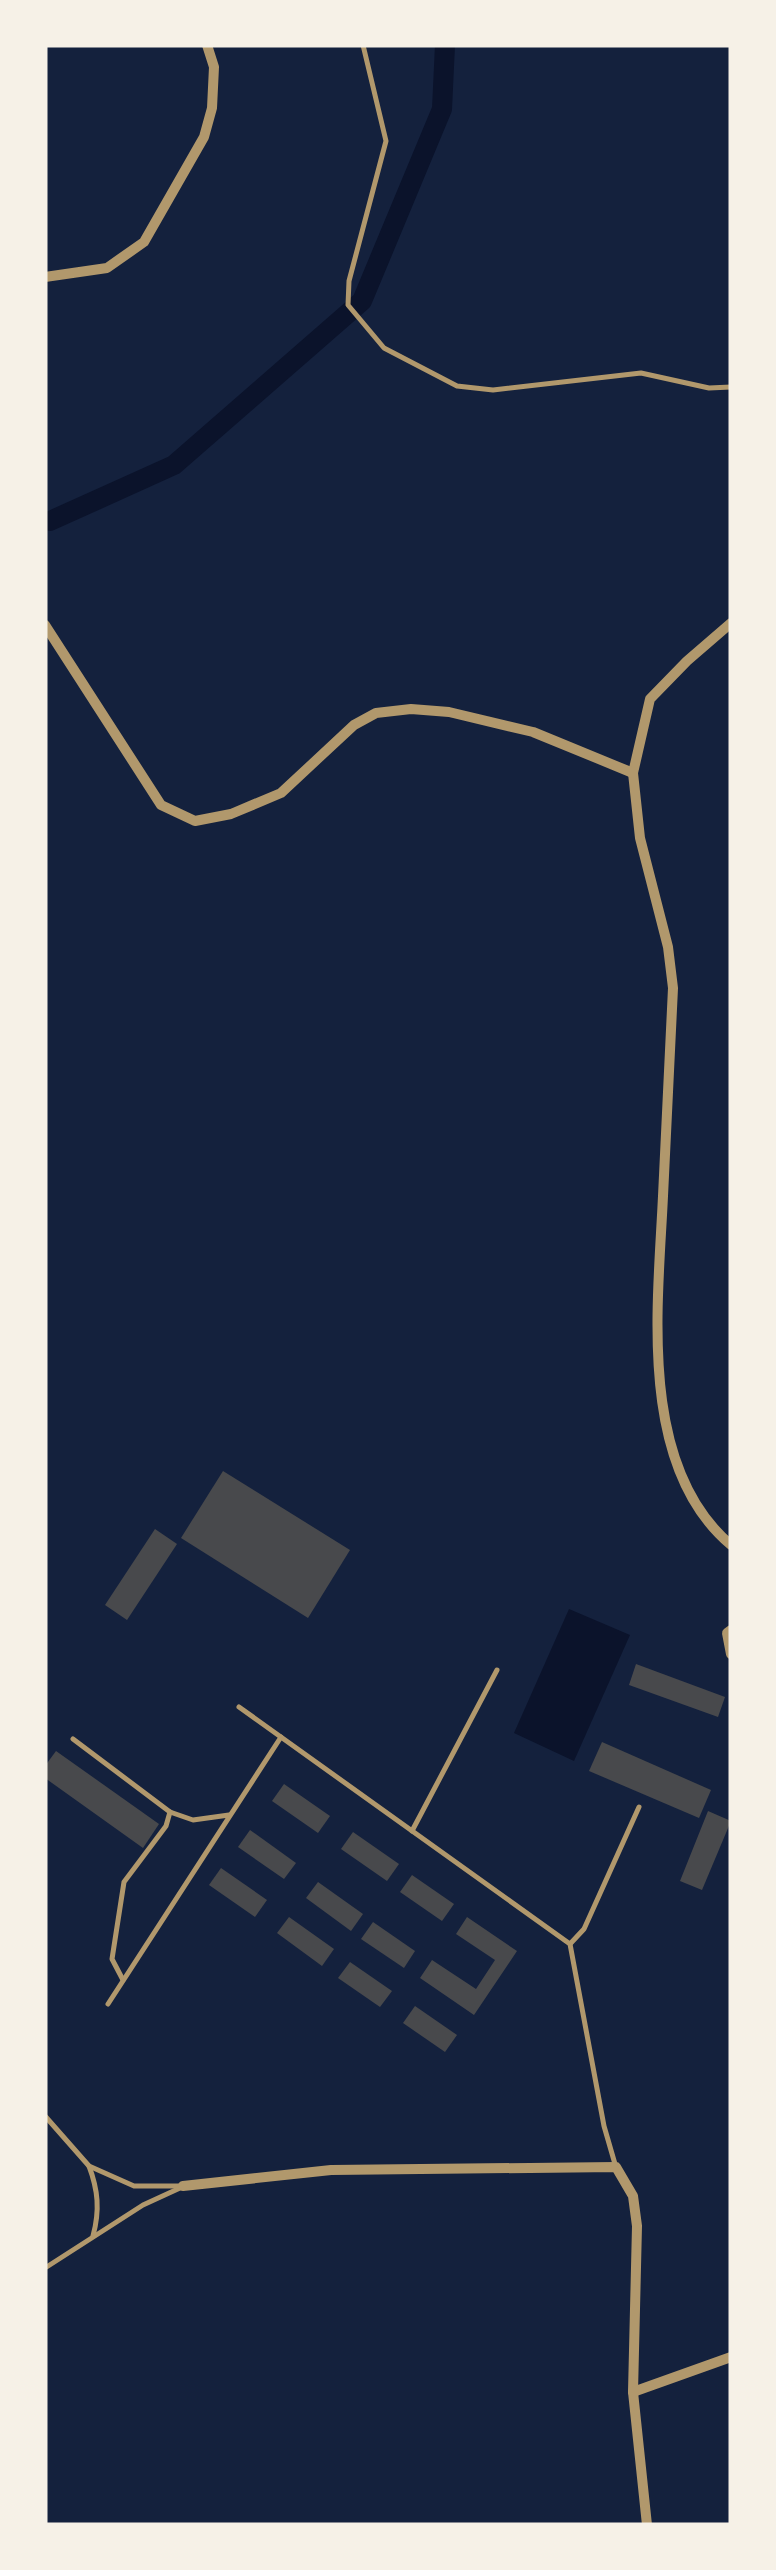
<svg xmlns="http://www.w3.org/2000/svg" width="776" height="2570" font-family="Roboto,sans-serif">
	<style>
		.water { fill: #0b132b }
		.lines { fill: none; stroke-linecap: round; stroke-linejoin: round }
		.canal { stroke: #0b132b; stroke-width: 20 }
		.building { fill: #48494c }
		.service { stroke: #b1986c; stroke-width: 5 }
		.minor { stroke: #b1986c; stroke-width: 10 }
	</style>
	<rect width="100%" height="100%" fill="#14213d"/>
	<path class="water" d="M 569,1609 L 630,1635 L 574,1761 L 514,1733 Z"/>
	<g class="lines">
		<path class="canal" d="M 50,521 L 174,465 L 362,301 L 442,109 L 445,45"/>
	</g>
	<g class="building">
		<path d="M 223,1471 L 350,1550 L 308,1618 L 181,1538 Z"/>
		<path d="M 155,1529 L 177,1544 L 127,1620 L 105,1605 Z"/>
		<path d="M 636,1664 L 725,1697 L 718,1717 L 629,1685 Z"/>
		<path d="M 602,1742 L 711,1790 L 699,1818 L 589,1771 Z"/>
		<path d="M 56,1751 L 159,1824 L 143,1848 L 45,1778 L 45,1766 Z"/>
		<path d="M 284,1784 L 330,1816 L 318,1833 L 272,1801 Z"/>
		<path d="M 708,1811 L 731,1821 L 702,1890 L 680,1881 Z"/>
		<path d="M 250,1830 L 296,1863 L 284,1879 L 238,1847 Z"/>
		<path d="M 353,1832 L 399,1864 L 387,1881 L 341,1849 Z"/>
		<path d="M 221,1868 L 267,1900 L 255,1917 L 209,1885 Z"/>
		<path d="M 412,1875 L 454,1904 L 442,1921 L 400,1892 Z"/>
		<path d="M 318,1882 L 363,1914 L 351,1931 L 306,1898 Z"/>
		<path d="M 289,1917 L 334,1949 L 322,1966 L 277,1933 Z"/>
		<path d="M 467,1917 L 517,1951 L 474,2015 L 420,1978 L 432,1960 L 476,1989 L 495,1960 L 456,1934 Z"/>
		<path d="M 373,1922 L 415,1951 L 404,1968 L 361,1939 Z"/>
		<path d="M 350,1962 L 392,1991 L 380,2007 L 338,1978 Z"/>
		<path d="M 415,2006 L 457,2035 L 445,2052 L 403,2023 Z"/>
	</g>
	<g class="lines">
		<g class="service">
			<path d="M 363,45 L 386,141 L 349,281 L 348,305 L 384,348 L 457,386 L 493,390 L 641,373 L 709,388 L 731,387"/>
			<path d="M 239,1707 L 570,1944 L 604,2126 L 615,2164"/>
			<path d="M 73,1739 L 170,1812 L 193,1820 L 229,1815"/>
			<path d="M 412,1831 L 497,1670"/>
			<path d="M 570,1944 L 584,1929 L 639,1807"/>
			<path d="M 123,1980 L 112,1959 L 124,1882 L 166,1826 L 170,1812"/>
			<path d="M 108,2004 L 281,1737"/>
			<path d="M 45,2116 L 89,2166 L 134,2186 L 180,2186"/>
			<path d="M 89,2166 C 98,2190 100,2210 93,2236"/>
			<path d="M 45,2268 L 143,2205 L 180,2188"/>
		</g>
		<g class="minor">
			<path d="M 45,277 L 107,268 L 144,242 L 204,137 L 212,108 L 214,67 L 207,45"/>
			<path d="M 731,623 L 687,661 L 650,699 L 633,773 L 640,838 L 668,947 L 673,988 C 670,1057 666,1127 663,1196 C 658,1305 637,1466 731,1545"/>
			<path d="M 45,625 L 161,805 L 195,821 L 231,814 L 281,793 L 354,725 L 376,713 L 411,709 L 449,712 L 533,732 L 633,773"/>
			<path d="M 731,1630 L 727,1633 L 731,1654"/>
			<path d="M 183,2186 L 331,2170 L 616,2167 L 633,2196 L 637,2226 L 633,2392 L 647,2525"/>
			<path d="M 633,2392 L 731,2357"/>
		</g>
	</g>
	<rect width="776" height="2570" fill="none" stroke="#f6f1e7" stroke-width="95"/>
</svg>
